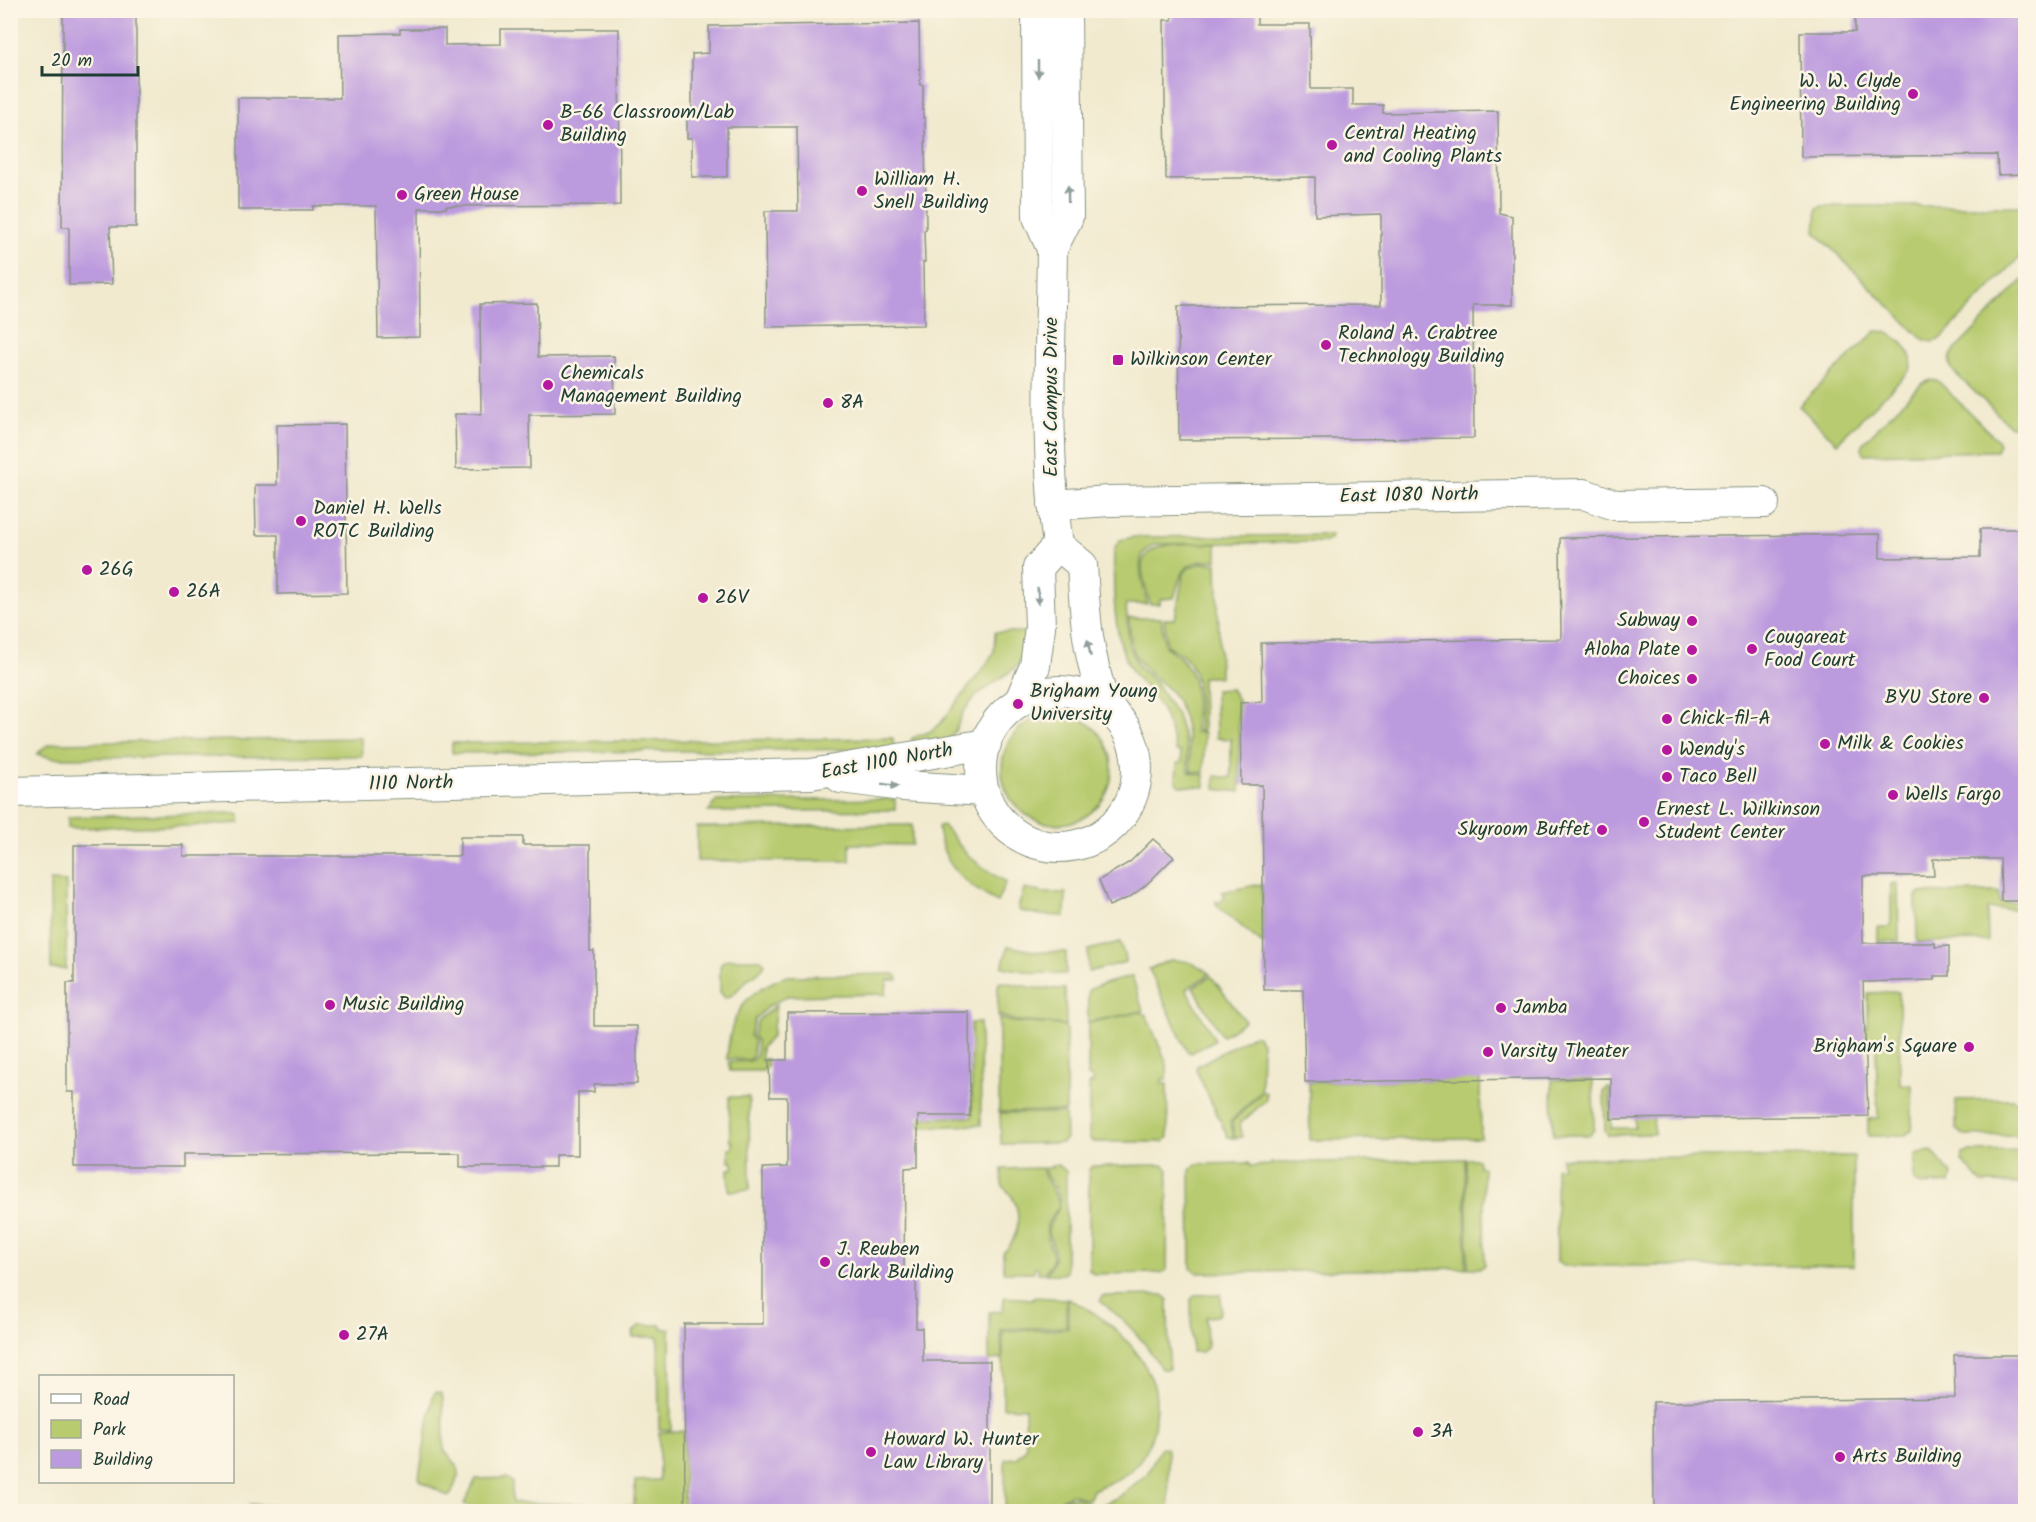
<svg xmlns="http://www.w3.org/2000/svg" width="2036" height="1522" font-family="Kalam,sans-serif">
	<style>
		.green { fill: #b8cb6f; stroke: #6c8452; stroke-width: 1.5 }
		.building { fill: #bc9ade }
		.lines { fill: none; stroke-linecap: round; stroke-linejoin: round }
		.minor-casing { stroke: #889482; stroke-width: 32 }
		.minor { stroke: #fff; stroke-width: 30 }
		.oneway { fill: #8f9e9a }
		.poi-dot { fill: #b5179e; stroke: #fcf5e5; stroke-width: 2 }
		.labels { text-anchor: middle; dominant-baseline: central; stroke-width: 5; stroke-linejoin: round; paint-order: stroke }
		.poi-label { font-size: 20px; fill: #1f3d34; stroke: #fcf5e5; text-anchor: start }
		.street-label { font-size: 20px; fill: #1f3d34; stroke: #fcf5e5 }
	</style>
	<rect width="100%" height="100%" fill="#fcf5e5"/>
	<filter id="ink" filterUnits="userSpaceOnUse"><feTurbulence type="fractalNoise" baseFrequency=".0167" numOctaves="2"/><feDisplacementMap in="SourceGraphic" scale="12" xChannelSelector="R" yChannelSelector="G"/><feConvolveMatrix kernelMatrix="1 2 1 2 8 2 1 2 1" color-interpolation-filters="sRGB"/></filter>
	<filter id="wash" filterUnits="userSpaceOnUse"><feTurbulence type="fractalNoise" baseFrequency=".008" numOctaves="4" result="noise"/><feDisplacementMap in="SourceGraphic" scale="24" xChannelSelector="R" yChannelSelector="G"/><feGaussianBlur stdDeviation="1.35" result="paint"/><feColorMatrix in="noise" values="0 0 0 0 0 0 0 0 0 0 0 0 0 0 0 0 0 1.4 0 .05"/><feComposite in="paint" operator="in"/></filter>
	<g filter="url(#wash)">
		<rect width="100%" height="100%" fill="#f1eacf"/>
		<g class="green">
			<path d="M 1822,206 L 2025,206 L 2025,252 L 1942,337 C 1935,344 1928,343 1920,337 L 1815,232 L 1817,208 Z"/>
			<path d="M 2025,278 L 2026,430 L 2024,430 L 2009,425 L 1954,372 C 1948,365 1949,359 1954,351 Z"/>
			<path d="M 1876,331 C 1893,329 1918,353 1910,370 L 1837,443 L 1799,406 Z"/>
			<path d="M 1931,380 L 1937,380 L 1997,440 L 1999,444 L 1996,451 L 1864,454 L 1861,447 L 1863,443 L 1921,384 Z"/>
			<path d="M 1331,535 L 1330,539 L 1325,542 L 1156,544 C 1151,547 1144,550 1142,556 C 1137,569 1145,591 1147,604 L 1126,604 L 1129,645 L 1138,666 L 1155,682 L 1177,715 L 1186,744 L 1189,772 L 1204,775 L 1205,787 L 1180,786 L 1176,781 L 1177,763 L 1182,762 L 1180,751 L 1176,751 C 1172,736 1168,722 1161,708 C 1153,694 1141,684 1132,671 C 1112,639 1113,586 1114,549 L 1120,540 L 1134,537 Z"/>
			<path d="M 1217,544 L 1217,560 C 1183,561 1183,568 1174,598 L 1160,599 L 1160,604 L 1150,604 C 1147,592 1142,578 1142,566 C 1143,538 1197,544 1217,544 Z"/>
			<path d="M 1203,563 L 1217,563 L 1220,677 L 1202,677 L 1203,731 L 1198,731 C 1197,708 1203,673 1184,656 C 1180,652 1173,649 1167,646 L 1164,619 L 1175,619 L 1183,575 L 1189,567 Z"/>
			<path d="M 1129,618 L 1161,618 L 1165,646 C 1203,669 1195,694 1195,732 L 1204,733 L 1204,773 L 1191,771 C 1189,748 1188,724 1178,703 C 1173,691 1162,684 1153,676 C 1132,659 1130,644 1129,618 Z"/>
			<path d="M 995,632 L 1027,632 L 1023,658 L 1015,668 L 977,695 L 964,711 L 955,731 L 947,741 L 912,748 L 912,738 L 929,732 L 940,724 L 986,665 L 994,651 Z"/>
			<path d="M 1231,689 L 1238,700 L 1240,792 L 1215,789 L 1215,776 L 1231,778 L 1231,739 L 1216,738 L 1215,690 Z"/>
			<circle cx="1057" cy="769" r="55"/>
			<path d="M 361,738 L 362,756 L 53,758 L 37,754 L 46,746 L 55,743 Z"/>
			<path d="M 893,738 L 894,749 L 452,753 L 452,743 Z"/>
			<path d="M 895,799 L 895,810 L 708,812 L 716,801 Z"/>
			<path d="M 233,813 L 240,815 L 240,823 L 190,826 L 68,828 L 68,817 Z"/>
			<path d="M 912,825 L 912,845 L 850,844 L 850,861 L 697,861 L 697,827 Z"/>
			<path d="M 942,825 C 952,834 958,845 967,854 C 979,865 992,874 1006,882 L 997,902 C 965,885 942,865 938,827 Z"/>
			<path d="M 50,881 L 66,882 L 66,969 L 51,969 Z"/>
			<path d="M 1898,883 L 1899,941 L 1878,941 L 1878,927 L 1891,927 L 1891,884 Z"/>
			<path d="M 1262,884 L 1264,945 L 1216,905 L 1216,901 L 1220,903 L 1225,895 L 1222,892 Z"/>
			<path d="M 1024,889 L 1045,893 L 1066,893 L 1065,916 L 1041,915 L 1020,911 L 1018,908 Z"/>
			<path d="M 1999,892 L 2000,903 L 2025,903 L 2025,909 L 1987,909 L 1988,941 L 1917,942 L 1916,896 L 1919,893 Z"/>
			<path d="M 1120,942 L 1126,962 L 1088,972 L 1088,950 Z"/>
			<path d="M 1008,946 L 1038,952 L 1066,952 L 1066,974 L 1036,973 L 1002,967 Z"/>
			<path d="M 729,959 L 761,959 L 765,964 C 762,971 757,973 751,977 C 741,983 735,997 725,998 L 720,992 L 720,967 L 722,962 Z"/>
			<path d="M 1170,960 C 1186,960 1197,963 1210,974 L 1186,989 L 1215,1040 L 1191,1053 L 1187,1051 L 1149,969 Z"/>
			<path d="M 894,974 L 897,976 L 898,980 L 887,980 L 886,994 L 787,996 L 767,1007 L 755,1019 L 750,1035 L 754,1041 L 753,1056 L 749,1060 L 727,1059 C 730,1014 743,992 787,976 Z"/>
			<path d="M 1132,976 L 1143,1011 L 1088,1022 L 1088,991 C 1094,984 1121,981 1132,976 Z"/>
			<path d="M 1211,976 L 1245,1021 L 1222,1036 L 1193,987 Z"/>
			<path d="M 1003,982 L 1035,988 L 1065,989 L 1066,1025 L 1015,1021 L 998,1015 L 998,986 L 999,983 Z"/>
			<path d="M 1899,992 L 1900,1085 L 1912,1085 L 1912,1130 L 1904,1136 L 1868,1136 L 1868,1119 L 1878,1118 L 1876,1045 L 1858,1044 L 1858,1027 L 1868,1027 L 1868,993 Z"/>
			<path d="M 776,1005 L 772,1036 L 761,1048 L 761,1060 L 767,1059 L 767,1066 L 763,1071 L 730,1071 L 729,1062 L 750,1061 L 756,1057 L 757,1042 L 753,1035 L 758,1020 Z"/>
			<path d="M 1140,1012 L 1146,1014 L 1167,1064 L 1167,1079 L 1162,1079 L 1162,1084 L 1167,1084 L 1168,1138 L 1163,1142 L 1093,1142 L 1089,1138 L 1089,1084 L 1093,1083 L 1093,1078 L 1088,1077 L 1088,1023 Z"/>
			<path d="M 999,1018 L 1012,1022 L 1062,1025 L 1066,1028 L 1066,1111 L 999,1112 Z"/>
			<path d="M 971,1023 L 980,1023 L 981,1125 L 920,1127 L 920,1118 L 972,1117 Z"/>
			<path d="M 1251,1036 L 1257,1036 L 1262,1042 L 1261,1091 L 1230,1122 L 1234,1138 L 1228,1137 L 1196,1070 L 1197,1066 Z"/>
			<path d="M 1480,1079 L 1481,1138 L 1310,1140 L 1309,1082 Z"/>
			<path d="M 1552,1080 L 1593,1080 L 1594,1129 L 1590,1135 L 1553,1135 Z"/>
			<path d="M 1607,1088 L 1610,1088 L 1611,1128 L 1635,1128 L 1635,1113 L 1652,1112 L 1655,1134 L 1608,1135 L 1605,1130 L 1604,1091 Z"/>
			<path d="M 1263,1091 L 1266,1093 L 1266,1100 L 1240,1124 L 1242,1137 L 1235,1138 L 1232,1122 Z"/>
			<path d="M 729,1097 L 749,1097 L 750,1190 L 729,1191 L 728,1169 L 733,1169 L 733,1162 L 729,1162 L 729,1148 L 733,1148 L 733,1142 L 730,1141 Z"/>
			<path d="M 2012,1099 L 2019,1102 L 2025,1109 L 2025,1135 L 1965,1136 L 1956,1129 L 1956,1100 Z"/>
			<path d="M 1000,1113 L 1065,1113 L 1066,1138 L 1062,1143 L 1001,1144 Z"/>
			<path d="M 1932,1151 L 1952,1175 L 1950,1183 L 1922,1185 L 1915,1182 L 1914,1178 L 1915,1155 L 1919,1153 Z"/>
			<path d="M 2025,1151 L 2025,1184 L 1982,1183 L 1962,1161 L 1963,1154 L 1969,1152 Z"/>
			<path d="M 1854,1156 L 1854,1266 L 1563,1266 L 1557,1262 L 1556,1168 L 1562,1167 L 1561,1158 Z"/>
			<path d="M 1465,1159 L 1466,1268 L 1198,1273 L 1191,1268 L 1190,1170 L 1196,1164 L 1249,1163 L 1251,1166 L 1271,1165 L 1271,1163 Z"/>
			<path d="M 1466,1159 L 1478,1159 L 1479,1167 L 1483,1167 L 1485,1265 L 1481,1268 L 1468,1268 Z"/>
			<path d="M 1058,1165 L 1066,1171 L 1066,1272 L 1063,1274 L 1046,1274 C 1053,1263 1058,1257 1052,1244 C 1051,1239 1048,1236 1048,1231 C 1049,1217 1063,1212 1059,1196 C 1056,1185 1045,1180 1044,1168 L 1051,1168 L 1051,1166 Z"/>
			<path d="M 1164,1165 L 1168,1170 L 1167,1270 L 1161,1273 L 1094,1274 L 1089,1270 L 1089,1169 L 1093,1166 Z"/>
			<path d="M 1042,1168 C 1044,1183 1057,1190 1059,1205 C 1056,1213 1048,1218 1047,1227 C 1043,1247 1064,1252 1044,1273 L 1038,1273 L 1038,1267 L 1034,1267 L 1034,1272 L 1004,1272 L 1003,1253 C 1019,1238 1023,1214 1011,1195 C 1008,1191 1003,1188 1002,1184 C 1001,1180 1002,1173 1002,1169 Z"/>
			<path d="M 1221,1294 L 1221,1311 L 1218,1316 L 1206,1317 L 1207,1348 L 1202,1352 L 1192,1352 L 1191,1299 L 1196,1295 Z"/>
			<path d="M 1163,1295 L 1168,1300 L 1169,1369 L 1161,1369 C 1146,1341 1125,1320 1100,1301 L 1102,1296 Z"/>
			<path d="M 1004,1297 L 1033,1299 L 1033,1297 L 1066,1299 L 1066,1327 L 1001,1329 L 1002,1359 L 989,1360 L 989,1312 L 1003,1311 Z"/>
			<path d="M 1068,1299 C 1105,1315 1141,1347 1154,1386 C 1157,1395 1156,1408 1155,1418 C 1154,1438 1145,1457 1130,1471 C 1120,1480 1105,1484 1093,1490 L 1089,1500 L 1072,1494 L 1062,1498 L 1057,1508 L 1059,1511 L 1005,1511 L 1005,1459 L 1016,1458 L 1026,1448 L 1025,1408 L 1003,1407 L 1003,1331 L 1068,1329 Z"/>
			<path d="M 640,1325 L 660,1325 L 664,1329 L 670,1329 L 671,1430 L 659,1429 L 658,1337 L 633,1337 L 632,1333 Z"/>
			<path d="M 436,1392 L 441,1393 L 443,1398 L 444,1450 L 458,1468 L 459,1474 L 451,1495 L 448,1496 L 420,1481 L 419,1477 L 433,1395 Z"/>
			<path d="M 684,1431 L 683,1511 L 599,1511 L 599,1507 L 634,1506 L 635,1481 L 659,1480 L 659,1432 Z"/>
			<path d="M 1161,1447 L 1166,1448 L 1168,1451 L 1169,1511 L 1063,1512 L 1061,1508 L 1064,1499 C 1076,1495 1087,1500 1094,1509 L 1120,1496 L 1147,1474 Z"/>
			<path d="M 507,1478 L 512,1482 L 512,1503 L 597,1504 L 597,1511 L 479,1511 L 464,1504 L 476,1479 Z"/>
			<path d="M 250,1504 L 292,1507 L 325,1511 L 258,1511 Z"/>
		</g>
		<g id="blocks">
			<g class="building">
				<path d="M 63,10 L 136,10 L 136,227 L 110,227 L 112,284 L 69,285 L 69,227 L 62,227 Z"/>
				<path d="M 1171,10 L 1257,10 L 1257,24 L 1310,24 L 1311,89 L 1353,89 L 1353,105 L 1383,105 L 1383,113 L 1498,111 L 1499,213 L 1512,216 L 1512,305 L 1473,305 L 1474,438 L 1179,440 L 1178,306 L 1381,305 L 1381,214 L 1315,216 L 1315,177 L 1166,179 L 1164,20 L 1172,20 Z"/>
				<path d="M 1855,10 L 2025,10 L 2025,174 L 1998,175 L 1997,155 L 1801,157 L 1800,32 L 1855,32 Z"/>
				<path d="M 919,23 L 920,85 L 923,85 L 923,118 L 925,118 L 926,230 L 924,230 L 925,262 L 923,262 L 924,325 L 766,327 L 765,211 L 798,211 L 797,127 L 727,127 L 727,177 L 692,177 L 692,138 L 687,138 L 687,112 L 692,112 L 692,54 L 709,53 L 709,26 Z"/>
				<path d="M 400,29 L 445,29 L 445,45 L 501,44 L 501,29 L 619,29 L 620,205 L 446,206 L 446,208 L 419,208 L 420,337 L 378,338 L 376,206 L 313,206 L 313,210 L 238,210 L 238,98 L 340,98 L 339,34 L 400,33 Z"/>
				<path d="M 537,303 L 538,357 L 614,356 L 615,414 L 529,415 L 530,468 L 456,469 L 455,414 L 481,414 L 480,304 Z"/>
				<path d="M 345,424 L 347,593 L 278,594 L 278,535 L 256,535 L 255,485 L 277,485 L 277,425 Z"/>
				<path d="M 1980,529 L 2025,529 L 2025,901 L 2001,901 L 2000,859 L 1933,859 L 1934,876 L 1863,876 L 1863,943 L 1935,943 L 1935,947 L 1949,946 L 1949,976 L 1935,976 L 1935,980 L 1863,982 L 1868,1116 L 1611,1119 L 1611,1078 L 1305,1082 L 1303,990 L 1264,990 L 1262,785 L 1241,785 L 1240,703 L 1262,702 L 1261,643 L 1561,639 L 1560,538 L 1880,534 L 1880,558 L 1980,557 Z"/>
				<path d="M 460,837 L 523,837 L 523,845 L 590,845 L 590,951 L 594,951 L 594,1026 L 637,1026 L 637,1084 L 594,1084 L 594,1092 L 578,1092 L 578,1155 L 555,1155 L 555,1167 L 460,1167 L 460,1153 L 183,1154 L 183,1167 L 74,1167 L 74,1092 L 67,1092 L 67,983 L 74,983 L 74,845 L 183,845 L 183,856 L 460,856 Z"/>
				<path d="M 1153,839 L 1174,857 L 1146,885 L 1130,897 L 1109,906 L 1099,880 L 1130,862 Z"/>
				<path d="M 969,1012 L 970,1116 L 918,1116 L 918,1167 L 905,1168 L 904,1274 L 916,1274 L 916,1328 L 922,1328 L 923,1361 L 990,1361 L 990,1512 L 685,1512 L 684,1324 L 763,1324 L 763,1168 L 787,1167 L 787,1097 L 770,1097 L 769,1060 L 787,1060 L 787,1013 Z"/>
				<path d="M 1954,1355 L 2025,1355 L 2025,1512 L 1654,1512 L 1653,1402 L 1955,1398 Z"/>
			</g>
		</g>
	</g>
	<g filter="url(#ink)">
		<use href="#blocks" fill-opacity="0" stroke="#889482" stroke-width="1.5"/>
		<g class="lines">
			<defs>
				<g id="minor">
					<path d="M 1037,10 L 1038,217 L 1052,249 C 1051,347 1044,447 1058,545 L 1082,565 C 1085,617 1087,654 1105,704"/>
					<path d="M 1052,249 L 1068,217 L 1066,10"/>
					<path d="M 1053,505 L 1109,501 L 1584,494 L 1615,505 L 1764,503"/>
					<circle cx="1059" cy="769" r="78"/>
					<path d="M 1021,698 L 1035,666 L 1040,627 L 1038,568 L 1058,545"/>
					<path d="M 841,778 L 903,786 L 984,791"/>
					<path d="M 10,792 L 811,774 L 986,744"/>
				</g>
			</defs>
			<use href="#minor" class="minor-casing"/>
			<use href="#minor" class="minor"/>
		</g>
		<defs><path id="oneway-solid" d="M-6-.8H1V-3.2L6.5 0L1 3.2V.8H-6Z" transform="scale(1.5)"/></defs>
		<g class="oneway">
			<use href="#oneway-solid" transform="translate(1038 69) rotate(90)"/>
			<use href="#oneway-solid" transform="translate(1068 194) rotate(-91)"/>
			<use href="#oneway-solid" transform="translate(1038 596) rotate(88)"/>
			<use href="#oneway-solid" transform="translate(1089 648) rotate(-101)"/>
			<use href="#oneway-solid" transform="translate(890 785) rotate(8)"/>
		</g>
	</g>
	<g class="poi-dot">
		<circle cx="1913" cy="94" r="6"/>
		<circle cx="548" cy="125" r="6"/>
		<circle cx="1332" cy="145" r="6"/>
		<circle cx="862" cy="191" r="6"/>
		<circle cx="402" cy="195" r="6"/>
		<circle cx="1326" cy="345" r="6"/>
		<rect x="1112" y="354" width="12" height="12" rx="3"/>
		<circle cx="548" cy="385" r="6"/>
		<circle cx="828" cy="403" r="6"/>
		<circle cx="301" cy="521" r="6"/>
		<circle cx="87" cy="570" r="6"/>
		<circle cx="174" cy="592" r="6"/>
		<circle cx="703" cy="598" r="6"/>
		<circle cx="1692" cy="621" r="6"/>
		<circle cx="1752" cy="649" r="6"/>
		<circle cx="1692" cy="650" r="6"/>
		<circle cx="1692" cy="679" r="6"/>
		<circle cx="1984" cy="698" r="6"/>
		<circle cx="1018" cy="704" r="6"/>
		<circle cx="1667" cy="719" r="6"/>
		<circle cx="1825" cy="744" r="6"/>
		<circle cx="1667" cy="750" r="6"/>
		<circle cx="1667" cy="777" r="6"/>
		<circle cx="1893" cy="795" r="6"/>
		<circle cx="1644" cy="822" r="6"/>
		<circle cx="1602" cy="830" r="6"/>
		<circle cx="330" cy="1005" r="6"/>
		<circle cx="1501" cy="1008" r="6"/>
		<circle cx="1969" cy="1047" r="6"/>
		<circle cx="1488" cy="1052" r="6"/>
		<circle cx="825" cy="1262" r="6"/>
		<circle cx="344" cy="1335" r="6"/>
		<circle cx="1418" cy="1432" r="6"/>
		<circle cx="871" cy="1452" r="6"/>
		<circle cx="1840" cy="1457" r="6"/>
	</g>
	<g class="labels">
		<g class="poi-label">
			<text x="1901" y="82" text-anchor="end">W. W. Clyde<tspan x="1901" dy="23">Engineering Building</tspan></text>
			<text x="560" y="113">B-66 Classroom/Lab<tspan x="560" dy="23">Building</tspan></text>
			<text x="1344" y="134">Central Heating<tspan x="1344" dy="23">and Cooling Plants</tspan></text>
			<text x="874" y="180">William H.<tspan x="874" dy="23">Snell Building</tspan></text>
			<text x="414" y="195">Green House</text>
			<text x="1338" y="334">Roland A. Crabtree<tspan x="1338" dy="23">Technology Building</tspan></text>
			<text x="1130" y="360">Wilkinson Center</text>
			<text x="560" y="374">Chemicals<tspan x="560" dy="23">Management Building</tspan></text>
			<text x="840" y="403">8A</text>
			<text x="313" y="509">Daniel H. Wells<tspan x="313" dy="23">ROTC Building</tspan></text>
			<text x="99" y="570">26G</text>
			<text x="186" y="592">26A</text>
			<text x="715" y="598">26V</text>
			<text x="1680" y="621" text-anchor="end">Subway</text>
			<text x="1764" y="638">Cougareat<tspan x="1764" dy="23">Food Court</tspan></text>
			<text x="1680" y="650" text-anchor="end">Aloha Plate</text>
			<text x="1680" y="679" text-anchor="end">Choices</text>
			<text x="1030" y="692">Brigham Young<tspan x="1030" dy="23">University</tspan></text>
			<text x="1972" y="698" text-anchor="end">BYU Store</text>
			<text x="1679" y="719">Chick-fil-A</text>
			<text x="1837" y="744">Milk &amp; Cookies</text>
			<text x="1679" y="750">Wendy's</text>
			<text x="1679" y="777">Taco Bell</text>
			<text x="1905" y="795">Wells Fargo</text>
			<text x="1656" y="810">Ernest L. Wilkinson<tspan x="1656" dy="23">Student Center</tspan></text>
			<text x="1590" y="830" text-anchor="end">Skyroom Buffet</text>
			<text x="342" y="1005">Music Building</text>
			<text x="1513" y="1008">Jamba</text>
			<text x="1957" y="1047" text-anchor="end">Brigham's Square</text>
			<text x="1500" y="1052">Varsity Theater</text>
			<text x="837" y="1250">J. Reuben<tspan x="837" dy="23">Clark Building</tspan></text>
			<text x="356" y="1335">27A</text>
			<text x="1430" y="1432">3A</text>
			<text x="883" y="1440">Howard W. Hunter<tspan x="883" dy="23">Law Library</tspan></text>
			<text x="1852" y="1457">Arts Building</text>
		</g>
		<g class="street-label">
			<text transform="translate(1052 397) rotate(-90)">East Campus Drive</text>
			<text transform="translate(1409 496) rotate(-1)">East 1080 North</text>
			<text transform="translate(887 762) rotate(-10)">East 1100 North</text>
			<text transform="translate(411 784) rotate(-1)">1110 North</text>
		</g>
	</g>
	<rect width="2036" height="1522" fill="none" stroke="#fcf5e5" stroke-width="36"/>
	<rect x="39" y="1375" width="195" height="108" fill="#fcf5e5" stroke="#a4ab9e" stroke-width="1.5"/>
	<rect x="51" y="1394" width="30" height="9" fill="#ffffff" stroke="#a4ab9e" stroke-width="1.5"/>
	<text x="93" y="1405" font-size="18" fill="#1f3d34">Road</text>
	<rect x="51" y="1420" width="30" height="18" fill="#b8cb6f" stroke="#a4ab9e" stroke-width="1.5"/>
	<text x="93" y="1435" font-size="18" fill="#1f3d34">Park</text>
	<rect x="51" y="1450" width="30" height="18" fill="#bc9ade" stroke="#a4ab9e" stroke-width="1.5"/>
	<text x="93" y="1465" font-size="18" fill="#1f3d34">Building</text>
	<path d="M42 66v9h96v-9" fill="none" stroke="#1f3d34" stroke-width="3"/>
	<text x="51" y="66" font-size="18" fill="#1f3d34" stroke="#fcf5e5" stroke-width="4.5" paint-order="stroke">20 m</text>
</svg>
